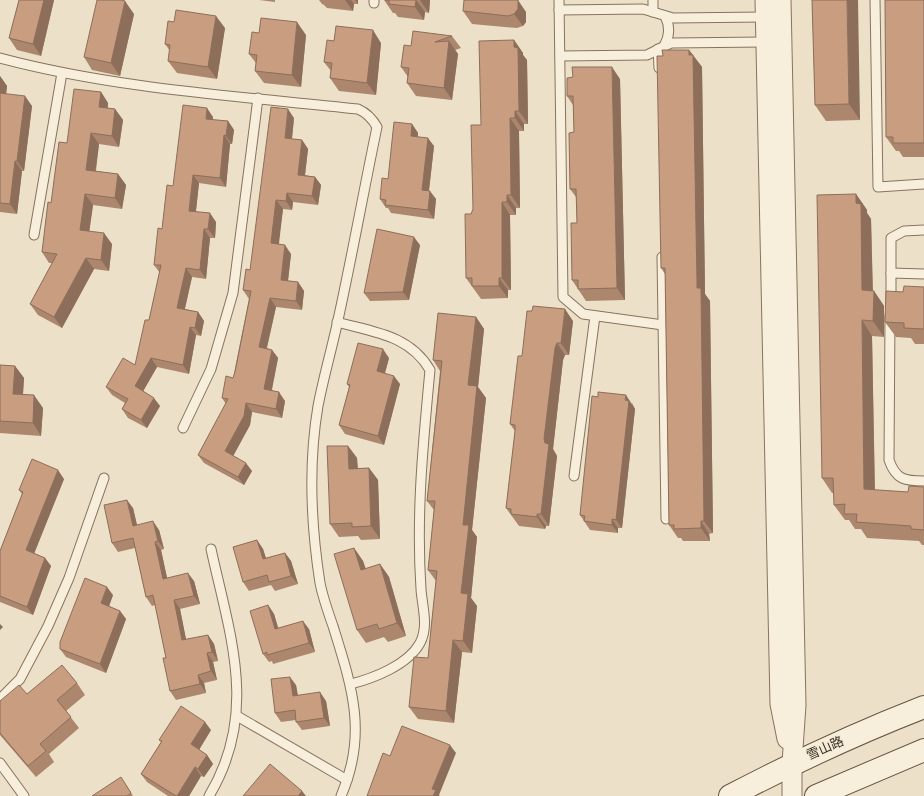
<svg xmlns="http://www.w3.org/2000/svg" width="924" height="796" font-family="Lora,'Noto Sans SC',serif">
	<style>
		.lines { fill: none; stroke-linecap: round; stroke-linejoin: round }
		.lane-casing { stroke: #87735e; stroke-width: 11 }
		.street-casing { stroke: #87735e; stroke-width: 21 }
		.secondary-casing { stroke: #695441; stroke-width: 24 }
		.lane { stroke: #f7eedb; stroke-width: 9 }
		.street { stroke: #f7eedb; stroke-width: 19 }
		.secondary { stroke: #f7eedb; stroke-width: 22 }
		.wall { fill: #ac876e }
		.shaded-wall { fill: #8c6e5a }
		.building { fill: #c89d80; stroke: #8c6e5a }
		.labels { text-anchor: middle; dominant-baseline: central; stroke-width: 3; stroke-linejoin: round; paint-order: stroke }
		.street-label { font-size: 13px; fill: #382c21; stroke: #f4ebd7 }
	</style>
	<rect width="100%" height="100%" fill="#ece1c8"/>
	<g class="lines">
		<defs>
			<g id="lane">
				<path d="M 559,0 L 563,297 L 583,314 L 663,325"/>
				<path d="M 653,0 L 653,12"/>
				<path d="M 875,0 L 878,187 L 924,184"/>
				<path d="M 374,3 L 374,0"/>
				<path d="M 559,10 L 643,9 L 673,18 L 765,17"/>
				<path d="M 664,46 C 670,36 670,26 665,16"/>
				<path d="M 658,49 L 659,68"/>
				<path d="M 560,56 L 647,55 L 671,43 L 766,42"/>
				<path d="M 0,58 C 117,89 238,96 358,109 C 367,113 372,118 377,127 C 363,194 351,262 336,329 C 330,355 323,380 318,406 C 308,465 311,525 320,583 C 323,598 328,612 333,626 C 352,687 368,734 341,796"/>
				<path d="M 34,235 L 62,73"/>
				<path d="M 662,257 L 666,519"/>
				<path d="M 891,273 L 924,274"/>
				<path d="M 891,304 L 891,238 L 904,231 L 924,230"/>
				<path d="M 890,316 L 889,460 C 896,480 905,481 924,481"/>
				<path d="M 337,322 C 373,332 410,335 430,370 C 423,444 416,515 421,589 C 422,606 429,626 420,643 C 408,665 374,678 351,684"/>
				<path d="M 183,428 L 211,369 L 233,293 L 258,98"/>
				<path d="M 574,476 L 595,316"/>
				<path d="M 0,699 L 20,679 L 48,626 L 69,578 L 104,478"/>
				<path d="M 237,716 L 347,780"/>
				<path d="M 0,763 L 24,796"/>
				<path d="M 209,796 C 259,713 230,636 211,549"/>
			</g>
			<g id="street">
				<path d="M 765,0 L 780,704 L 787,739"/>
				<path d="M 781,0 L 796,705 L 792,763 L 792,796"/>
			</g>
			<g id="secondary">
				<path d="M 730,796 C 793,763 857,733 924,707"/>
				<path d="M 816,796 L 924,750"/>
			</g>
		</defs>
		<use href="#lane" class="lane-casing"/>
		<use href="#street" class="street-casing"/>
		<use href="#secondary" class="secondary-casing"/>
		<use href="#lane" class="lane"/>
		<use href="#street" class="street"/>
		<use href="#secondary" class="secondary"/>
	</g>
	<g class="wall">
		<path d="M 19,0 L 54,0 L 41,56 L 17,50 L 9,38 Z"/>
		<path d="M 259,0 L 275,0 L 275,2 Z"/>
		<path d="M 319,0 L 358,0 L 358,4 L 354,4 L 353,11 L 327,8 L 324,5 L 322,4 Z"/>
		<path d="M 384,0 L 430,0 L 429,13 L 425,12 L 424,20 L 398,17 L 395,13 L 393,13 Z"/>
		<path d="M 812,0 L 860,120 L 826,121 L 815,105 Z"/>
		<path d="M 924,0 L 924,157 L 903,157 L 899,151 L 896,151 L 886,137 Z"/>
		<path d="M 463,11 L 526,12 L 526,22 L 523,26 L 517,28 L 472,24 Z"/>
		<path d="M 134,14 L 120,76 L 92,70 L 84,57 Z"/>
		<path d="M 225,28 L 217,79 L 177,73 L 168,61 L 170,51 L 165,44 Z"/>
		<path d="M 259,33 L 306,35 L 301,87 L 264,83 L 255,71 L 256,63 L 249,54 Z"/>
		<path d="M 452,36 L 461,48 L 455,50 L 458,54 L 452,100 L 416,96 L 407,83 L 408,77 L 401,67 L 411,46 Z"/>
		<path d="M 514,40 L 523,53 L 523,55 L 527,60 L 528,124 L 524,124 L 524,131 L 519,131 L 520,208 L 516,208 L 516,215 L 510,215 L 511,290 L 508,290 L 508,298 L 481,299 L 466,278 L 471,214 L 473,209 L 481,125 Z"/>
		<path d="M 334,41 L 381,43 L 376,95 L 339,91 L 330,78 L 331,71 L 324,62 Z"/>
		<path d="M 689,50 L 702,67 L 705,294 L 710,301 L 713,533 L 709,534 L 710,541 L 683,541 L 681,538 L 678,538 L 669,525 L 665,274 L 661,268 L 663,56 Z"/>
		<path d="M 0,76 L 7,86 L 6,94 L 32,106 L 24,171 L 22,171 L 17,214 L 0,212 Z"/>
		<path d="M 620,79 L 625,300 L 586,301 L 572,280 L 577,223 L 576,197 L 570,189 L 574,132 L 573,105 L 567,96 Z"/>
		<path d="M 101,92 L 108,103 L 108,108 L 115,109 L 123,120 L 119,147 L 99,144 L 96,171 L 118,174 L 126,185 L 122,209 L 93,205 L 89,231 L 112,244 L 109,271 L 94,269 L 62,328 L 38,315 L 30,304 L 52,263 L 49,263 L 42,252 L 51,203 Z"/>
		<path d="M 213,117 L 213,120 L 228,121 L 234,130 L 232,144 L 230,144 L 226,187 L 199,183 L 196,211 L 216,222 L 215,238 L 210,238 L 206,279 L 192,277 L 185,309 L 198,312 L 204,321 L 201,336 L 196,335 L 189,374 L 157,367 L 143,391 L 160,406 L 147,428 L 128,418 L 122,409 L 125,403 L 112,395 L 106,387 L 135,365 L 149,320 L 160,273 L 154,265 L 173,186 Z"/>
		<path d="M 294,118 L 292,139 L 302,140 L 308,149 L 305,175 L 315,177 L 321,185 L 318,205 L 293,202 L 292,210 L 283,209 L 278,244 L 291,254 L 288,281 L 298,282 L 304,291 L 302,310 L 276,307 L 267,348 L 272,350 L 278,358 L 272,390 L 285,401 L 282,418 L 252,412 L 250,425 L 233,456 L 252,471 L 244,485 L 204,463 L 198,455 L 226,404 L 222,398 L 233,378 L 249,299 L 243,290 L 250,270 Z"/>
		<path d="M 412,124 L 418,133 L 418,137 L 434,146 L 429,191 L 436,199 L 434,219 L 391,213 L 388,208 L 386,208 L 380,199 L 388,179 Z"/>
		<path d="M 856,194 L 867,210 L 867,213 L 871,219 L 873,291 L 874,291 L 884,306 L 884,337 L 872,336 L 875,490 L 908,492 L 924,487 L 924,545 L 922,545 L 919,541 L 867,538 L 861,529 L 855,529 L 849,520 L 845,520 L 834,505 L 834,493 L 832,493 L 822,478 Z"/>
		<path d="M 420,245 L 409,300 L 370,301 L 364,293 Z"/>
		<path d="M 924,287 L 924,344 L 915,344 L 911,338 L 896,337 L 885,322 L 903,292 Z"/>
		<path d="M 476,317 L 484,329 L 478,387 L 486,398 L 472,530 L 477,537 L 471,598 L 477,606 L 472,653 L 462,652 L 454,723 L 418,719 L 409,707 L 428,658 L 436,581 L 428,570 L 434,510 L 427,501 L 440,371 L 433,360 Z"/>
		<path d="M 573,321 L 569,355 L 565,355 L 563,360 L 553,449 L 557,456 L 549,526 L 546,526 L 545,529 L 519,526 L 506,508 L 515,431 L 510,424 L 522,356 Z"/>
		<path d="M 389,358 L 385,373 L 400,384 L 384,445 L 345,434 L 339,425 L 349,387 L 347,384 Z"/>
		<path d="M 0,365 L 15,366 L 24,378 L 23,395 L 43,408 L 41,436 L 0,433 Z"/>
		<path d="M 632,403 L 635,409 L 622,528 L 618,528 L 618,533 L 590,530 L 580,515 Z"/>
		<path d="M 348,446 L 357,458 L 358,468 L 369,468 L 378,480 L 380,539 L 361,540 L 358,536 L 339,537 L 330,524 Z"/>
		<path d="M 64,479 L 34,553 L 45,558 L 51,566 L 33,615 L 0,602 L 0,551 L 22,494 L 19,490 Z"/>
		<path d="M 133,508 L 137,525 L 159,530 L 164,549 L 161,550 L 167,578 L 194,581 L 200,604 L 180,609 L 186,640 L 208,635 L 214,644 L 218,661 L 213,662 L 217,680 L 204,683 L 206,693 L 176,700 L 170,691 L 166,658 L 155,605 L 152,606 L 146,597 L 135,548 L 118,552 L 112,543 Z"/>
		<path d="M 257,540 L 263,549 L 266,558 L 285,553 L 291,561 L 298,584 L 275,591 L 271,585 L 249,591 L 243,582 Z"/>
		<path d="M 354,548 L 363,561 L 366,569 L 380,564 L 389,577 L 406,636 L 388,642 L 384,637 L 366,643 L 357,630 Z"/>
		<path d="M 113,595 L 109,606 L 120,611 L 126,619 L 106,673 L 66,657 L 60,649 Z"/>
		<path d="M 268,605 L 274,614 L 278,628 L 309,629 L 315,652 L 273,664 L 272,661 L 269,662 L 263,654 Z"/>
		<path d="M 77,683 L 85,695 L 66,711 L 79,728 L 49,754 L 54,762 L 36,777 L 0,735 L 0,701 L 27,694 Z"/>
		<path d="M 296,685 L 298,695 L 326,701 L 330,726 L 302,730 L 296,722 L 296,720 L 281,722 L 275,713 Z"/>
		<path d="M 211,730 L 199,750 L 207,755 L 213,764 L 204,777 L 201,776 L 189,796 L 168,796 L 147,782 L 141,774 L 161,742 L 159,740 Z"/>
		<path d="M 127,786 L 133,796 L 92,796 Z"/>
	</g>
	<g class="shaded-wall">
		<path d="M 44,0 L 54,0 L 41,56 L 33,44 Z"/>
		<path d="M 345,0 L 351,0 L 354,4 L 353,11 Z"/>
		<path d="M 355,0 L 358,0 L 358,4 Z"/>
		<path d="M 416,0 L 425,12 L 424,20 L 415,7 Z"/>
		<path d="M 420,0 L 430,0 L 429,13 Z"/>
		<path d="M 518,0 L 526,12 L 526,22 L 523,26 L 514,14 Z"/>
		<path d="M 847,0 L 858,0 L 860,120 L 849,104 Z"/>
		<path d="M 125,1 L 134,14 L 120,76 L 111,63 Z"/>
		<path d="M 216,16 L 225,28 L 217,79 L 208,67 Z"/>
		<path d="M 297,22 L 306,35 L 301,87 L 292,75 Z"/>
		<path d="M 373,30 L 381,43 L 376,95 L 367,83 Z"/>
		<path d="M 514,40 L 523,53 L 523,55 L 527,60 L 528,124 L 519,111 L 514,47 Z"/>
		<path d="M 449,41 L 458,54 L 452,100 L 444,88 Z"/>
		<path d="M 689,50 L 702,67 L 705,294 L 710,301 L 713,533 L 704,521 Z"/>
		<path d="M 612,67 L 620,79 L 625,300 L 617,288 Z"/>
		<path d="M 0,76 L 7,86 L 5,103 L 0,96 Z"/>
		<path d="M 101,92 L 108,103 L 106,118 L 99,107 Z"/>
		<path d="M 25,96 L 32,106 L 24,171 L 17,161 Z"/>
		<path d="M 207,108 L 213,117 L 212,127 L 206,119 Z"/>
		<path d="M 115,109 L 123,120 L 119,147 L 112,136 Z"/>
		<path d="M 288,109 L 294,118 L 291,147 L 285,138 Z"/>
		<path d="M 515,111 L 524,124 L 524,131 L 515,118 Z"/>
		<path d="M 510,118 L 519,131 L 520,208 L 511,195 Z"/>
		<path d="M 228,121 L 234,130 L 232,144 L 226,136 Z"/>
		<path d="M 412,124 L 418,133 L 417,144 L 411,136 Z"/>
		<path d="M 91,133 L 99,144 L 94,181 L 86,170 Z"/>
		<path d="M 224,135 L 230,144 L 226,187 L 220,178 Z"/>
		<path d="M 428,138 L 434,146 L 428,198 L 422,190 Z"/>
		<path d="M 302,140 L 308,149 L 304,183 L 298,175 Z"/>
		<path d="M 15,161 L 22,171 L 17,214 L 10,204 Z"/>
		<path d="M 118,174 L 126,185 L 122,209 L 115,198 Z"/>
		<path d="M 193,175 L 199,183 L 195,219 L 189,211 Z"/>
		<path d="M 315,177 L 321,185 L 318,205 L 312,196 Z"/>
		<path d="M 430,191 L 436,199 L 434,219 L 428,210 Z"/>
		<path d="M 287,193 L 293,202 L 292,210 L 286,201 Z"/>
		<path d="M 85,194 L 93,205 L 88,241 L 80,230 Z"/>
		<path d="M 856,194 L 867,210 L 867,213 L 871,219 L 873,306 L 862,290 L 856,203 Z"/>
		<path d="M 507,195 L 516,208 L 516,215 L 507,202 Z"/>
		<path d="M 276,200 L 283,209 L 278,252 L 271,243 Z"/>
		<path d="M 502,202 L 510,215 L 511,290 L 502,278 Z"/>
		<path d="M 210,213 L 216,222 L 215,238 L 208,229 Z"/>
		<path d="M 204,229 L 210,238 L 206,279 L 200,270 Z"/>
		<path d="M 104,233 L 112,244 L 109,271 L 101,260 Z"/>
		<path d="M 414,237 L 420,245 L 409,300 L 403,292 Z"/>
		<path d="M 285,245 L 291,254 L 287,289 L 281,280 Z"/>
		<path d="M 86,258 L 94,269 L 62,328 L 54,317 Z"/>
		<path d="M 186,268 L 192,277 L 183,316 L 177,308 Z"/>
		<path d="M 499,278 L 508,290 L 508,298 L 499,286 Z"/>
		<path d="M 298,282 L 304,291 L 302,310 L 296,301 Z"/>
		<path d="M 874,291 L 884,306 L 884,337 L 873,321 Z"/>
		<path d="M 270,298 L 276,307 L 265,355 L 259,347 Z"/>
		<path d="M 565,309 L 573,321 L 569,355 L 561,343 Z"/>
		<path d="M 198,312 L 204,321 L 201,336 L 195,328 Z"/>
		<path d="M 476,317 L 484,329 L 478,387 L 486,398 L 472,530 L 477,537 L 471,598 L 477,606 L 472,653 L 463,641 L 461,593 L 463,525 L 468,385 Z"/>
		<path d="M 862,320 L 872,336 L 875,505 L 864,489 Z"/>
		<path d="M 190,327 L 196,335 L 189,374 L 183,365 Z"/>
		<path d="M 557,343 L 565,355 L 563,360 L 553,449 L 557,456 L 549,526 L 541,514 L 544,439 L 555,348 Z"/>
		<path d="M 383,349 L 389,358 L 383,380 L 377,371 Z"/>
		<path d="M 272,350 L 278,358 L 270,398 L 264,389 Z"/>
		<path d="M 151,358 L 157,367 L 141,395 L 135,386 Z"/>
		<path d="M 15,366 L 24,378 L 22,407 L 13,394 Z"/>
		<path d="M 394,376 L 400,384 L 384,445 L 378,436 Z"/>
		<path d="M 279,392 L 285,401 L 282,418 L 276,409 Z"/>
		<path d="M 34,395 L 43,408 L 41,436 L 33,423 Z"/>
		<path d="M 626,395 L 635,409 L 622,528 L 616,520 Z"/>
		<path d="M 154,398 L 160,406 L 147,428 L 141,420 Z"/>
		<path d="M 246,403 L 252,412 L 250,425 L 231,460 L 225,451 Z"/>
		<path d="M 348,446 L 357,458 L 358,481 L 349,469 Z"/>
		<path d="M 246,463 L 252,471 L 244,485 L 238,477 Z"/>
		<path d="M 369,468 L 378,480 L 380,539 L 371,526 Z"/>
		<path d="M 58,470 L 64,479 L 32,559 L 26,550 Z"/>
		<path d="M 127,500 L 133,508 L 139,534 L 133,526 Z"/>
		<path d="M 537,514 L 546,526 L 545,529 L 537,517 Z"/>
		<path d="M 612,519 L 618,528 L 618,533 L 612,525 Z"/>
		<path d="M 153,521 L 159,530 L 164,549 L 158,541 Z"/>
		<path d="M 701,521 L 709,534 L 710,541 L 701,528 Z"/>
		<path d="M 257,540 L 263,549 L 269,568 L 263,559 Z"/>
		<path d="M 155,542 L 161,550 L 169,587 L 163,579 Z"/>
		<path d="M 354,548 L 363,561 L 370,583 L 361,570 Z"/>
		<path d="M 285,553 L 291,561 L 298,584 L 291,576 Z"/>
		<path d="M 45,558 L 51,566 L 33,615 L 27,607 Z"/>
		<path d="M 380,564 L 389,577 L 406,636 L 397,623 Z"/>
		<path d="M 188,573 L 194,581 L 200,604 L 194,596 Z"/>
		<path d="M 107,587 L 113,595 L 107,612 L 101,603 Z"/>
		<path d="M 174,600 L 180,609 L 188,649 L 182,640 Z"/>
		<path d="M 268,605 L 274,614 L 281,637 L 275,629 Z"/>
		<path d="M 120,611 L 126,619 L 106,673 L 100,664 Z"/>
		<path d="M 303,621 L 309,629 L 315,652 L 309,643 Z"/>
		<path d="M 0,624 L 3,627 L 0,630 Z"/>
		<path d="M 208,635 L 214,644 L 218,661 L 212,652 Z"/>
		<path d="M 453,640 L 462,652 L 454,723 L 446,711 Z"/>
		<path d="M 207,653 L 213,662 L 217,680 L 211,671 Z"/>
		<path d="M 198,675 L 204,683 L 206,693 L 200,684 Z"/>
		<path d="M 290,677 L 296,685 L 299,705 L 293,696 Z"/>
		<path d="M 320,692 L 326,701 L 330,726 L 324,718 Z"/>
		<path d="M 205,722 L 211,730 L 197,753 L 191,744 Z"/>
		<path d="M 450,745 L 456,753 L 439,795 L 440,796 L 433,796 L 432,789 Z"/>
		<path d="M 207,755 L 213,764 L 204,777 L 198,769 Z"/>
		<path d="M 195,767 L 201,776 L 189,796 L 177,796 Z"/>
		<path d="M 302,791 L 306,796 L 298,796 Z"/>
	</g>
	<g class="building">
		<path d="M 19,0 L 44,0 L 33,44 L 9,38 Z"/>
		<path d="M 97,0 L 121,0 L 125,1 L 111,63 L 84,57 Z"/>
		<path d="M 385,0 L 416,0 L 415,7 L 389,4 L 389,0 Z"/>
		<path d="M 464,0 L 518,0 L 518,9 L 514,14 L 508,16 L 463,11 Z"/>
		<path d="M 812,0 L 847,0 L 849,104 L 815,105 Z"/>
		<path d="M 885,0 L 924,0 L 924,143 L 893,143 L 893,137 L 886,137 Z"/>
		<path d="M 176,10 L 216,16 L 208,67 L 168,61 L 170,45 L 165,44 L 168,21 L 174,22 Z"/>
		<path d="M 261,18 L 297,22 L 292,75 L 255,71 L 257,55 L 249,54 L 252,32 L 259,33 Z"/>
		<path d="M 336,26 L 373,30 L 367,83 L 330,78 L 332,63 L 324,62 L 327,40 L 334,41 Z"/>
		<path d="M 413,31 L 452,36 L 435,42 L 449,41 L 444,88 L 407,83 L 409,68 L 401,67 L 404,45 L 411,46 Z"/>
		<path d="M 514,40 L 514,47 L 518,48 L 519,111 L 515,111 L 515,118 L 510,118 L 511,195 L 507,195 L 507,202 L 502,202 L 502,278 L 499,278 L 499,286 L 472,286 L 472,278 L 466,278 L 465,214 L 471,214 L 473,209 L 471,125 L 481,125 L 479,41 Z"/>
		<path d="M 662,50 L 689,50 L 689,55 L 693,55 L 697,282 L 697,288 L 701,288 L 704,521 L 701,521 L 701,528 L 674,529 L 674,525 L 669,525 L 665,268 L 661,268 L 657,56 L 663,56 Z"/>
		<path d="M 572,67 L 612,67 L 617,288 L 578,289 L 578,280 L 572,280 L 571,223 L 577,223 L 576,189 L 570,189 L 569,133 L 574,132 L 573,96 L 567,96 L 567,78 L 573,77 Z"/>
		<path d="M 74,89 L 101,92 L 99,107 L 115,109 L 112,136 L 91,133 L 86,170 L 118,174 L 115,198 L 85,194 L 80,230 L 104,233 L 101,260 L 86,258 L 54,317 L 30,304 L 57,254 L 42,252 L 48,202 L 51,203 L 59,142 L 67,143 Z"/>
		<path d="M 0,93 L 25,96 L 17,161 L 15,161 L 10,204 L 0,203 Z"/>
		<path d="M 183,105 L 207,108 L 206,119 L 228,121 L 226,136 L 224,135 L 220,178 L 193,175 L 189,211 L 210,213 L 208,229 L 204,229 L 200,270 L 186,268 L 177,308 L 198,312 L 195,328 L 190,327 L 183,365 L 151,358 L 135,386 L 154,398 L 141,420 L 122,409 L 128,399 L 106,387 L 123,358 L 135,365 L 145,320 L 149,320 L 161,265 L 154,265 L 158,228 L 162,229 L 167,185 L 173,186 Z"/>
		<path d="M 271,107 L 288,109 L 285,138 L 302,140 L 298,175 L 315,177 L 312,196 L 287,193 L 286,201 L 276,200 L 271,243 L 285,245 L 281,280 L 298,282 L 296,301 L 270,298 L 259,347 L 272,350 L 264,389 L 279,392 L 276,409 L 246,403 L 244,416 L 225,451 L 246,463 L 238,477 L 198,455 L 228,399 L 222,398 L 226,376 L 233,378 L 235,372 L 251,291 L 243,290 L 246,269 L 250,270 Z"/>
		<path d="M 394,122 L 412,124 L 411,136 L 428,138 L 422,190 L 430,191 L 428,210 L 385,205 L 386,200 L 380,199 L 382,178 L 388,179 Z"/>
		<path d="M 856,194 L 856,203 L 861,204 L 862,290 L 874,291 L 873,321 L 862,320 L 864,489 L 908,492 L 909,486 L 924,487 L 924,530 L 911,529 L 911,526 L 856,522 L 857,514 L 844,514 L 845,504 L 834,505 L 833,478 L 822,478 L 817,195 Z"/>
		<path d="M 377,229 L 414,237 L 403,292 L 364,293 Z"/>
		<path d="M 904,286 L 924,287 L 924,329 L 904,328 L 904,323 L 885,322 L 886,291 L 903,292 Z"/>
		<path d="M 533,306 L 565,309 L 561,343 L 557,343 L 555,348 L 544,439 L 545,443 L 549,444 L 541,514 L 537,514 L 537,517 L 511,514 L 511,509 L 506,508 L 515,431 L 515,425 L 510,424 L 518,356 L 522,356 L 527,311 L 532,311 Z"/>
		<path d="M 438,313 L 476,317 L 468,385 L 477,386 L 463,525 L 469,525 L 461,593 L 468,594 L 463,641 L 453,640 L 446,711 L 409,707 L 414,657 L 428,658 L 437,571 L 428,570 L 435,501 L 427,501 L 442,361 L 433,360 Z"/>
		<path d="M 358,343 L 383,349 L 377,371 L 394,376 L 378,436 L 339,425 L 350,385 L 347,384 Z"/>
		<path d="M 0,365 L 15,366 L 13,394 L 34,395 L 33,423 L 0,421 Z"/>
		<path d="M 598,392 L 626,395 L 625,400 L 629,401 L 616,520 L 612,519 L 612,525 L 584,521 L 585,516 L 580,515 L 592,396 L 598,397 Z"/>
		<path d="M 327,446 L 348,446 L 349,469 L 369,468 L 371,526 L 352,527 L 352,523 L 330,524 Z"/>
		<path d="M 32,459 L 58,470 L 26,550 L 45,558 L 27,607 L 0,596 L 0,551 L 23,492 L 19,490 Z"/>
		<path d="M 127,500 L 133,526 L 153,521 L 158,541 L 155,542 L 163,579 L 188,573 L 194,596 L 174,600 L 182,640 L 208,635 L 212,652 L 207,653 L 211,671 L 198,675 L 200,684 L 170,691 L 163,658 L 166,658 L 153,595 L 146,597 L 133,538 L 112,543 L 104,505 Z"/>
		<path d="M 257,540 L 263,559 L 285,553 L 291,576 L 269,582 L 267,575 L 243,582 L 233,547 Z"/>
		<path d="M 354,548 L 361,570 L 380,564 L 397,623 L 379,629 L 377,624 L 357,630 L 334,554 Z"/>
		<path d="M 85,578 L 107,587 L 101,603 L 120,611 L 100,664 L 60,649 L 60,642 Z"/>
		<path d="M 268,605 L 275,629 L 303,621 L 309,643 L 267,655 L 267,652 L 263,654 L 250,611 Z"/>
		<path d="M 62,665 L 77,683 L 57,700 L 71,717 L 40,744 L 46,751 L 28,766 L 0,733 L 0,701 L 19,685 L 27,694 Z"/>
		<path d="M 290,677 L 293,696 L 320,692 L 324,718 L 296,722 L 295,710 L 275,713 L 271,679 Z"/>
		<path d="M 181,706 L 205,722 L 191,744 L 207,755 L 198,769 L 195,767 L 177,796 L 176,796 L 141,774 L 162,741 L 159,740 Z"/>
		<path d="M 402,726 L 450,745 L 432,789 L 436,790 L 433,796 L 367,796 L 383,753 L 390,756 Z"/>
		<path d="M 270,764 L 302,791 L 298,796 L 243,796 Z"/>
		<path d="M 121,777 L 131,793 L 127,796 L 92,796 Z"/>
	</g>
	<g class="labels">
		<g class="street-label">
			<text transform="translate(825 748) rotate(-24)">雪山路</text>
		</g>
	</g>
</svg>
